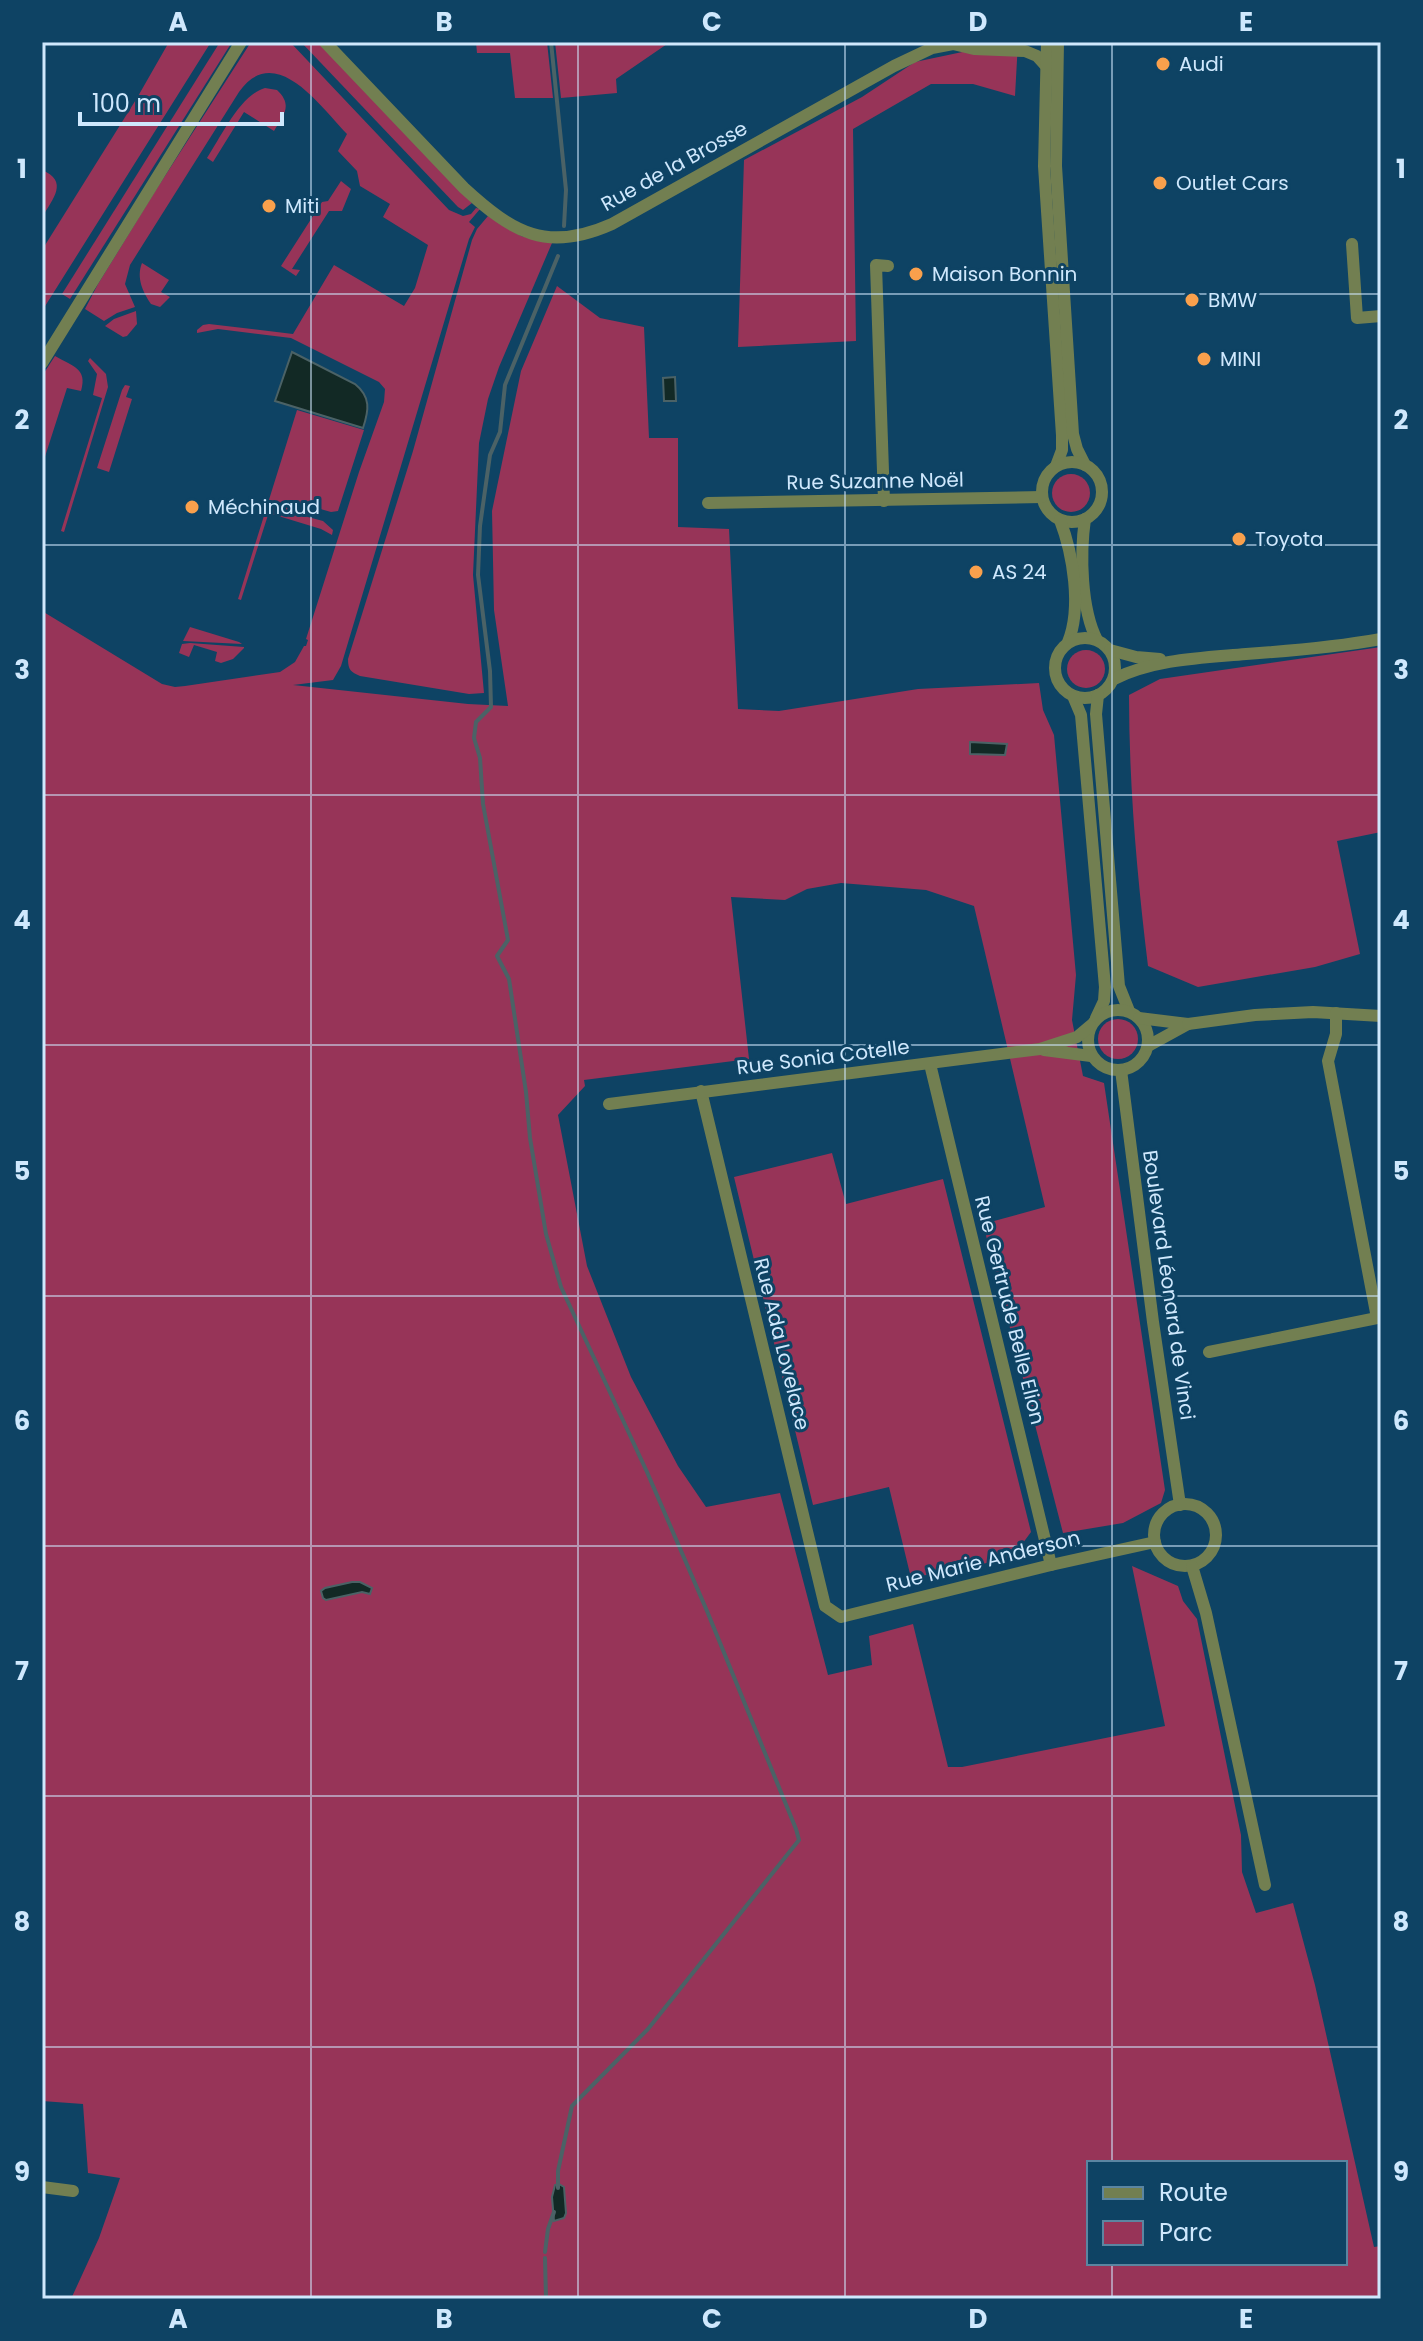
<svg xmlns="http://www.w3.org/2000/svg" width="1423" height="2341" font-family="Poppins,sans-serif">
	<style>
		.green { fill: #973458; fill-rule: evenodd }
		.water { fill: #122925; stroke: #4b6266; stroke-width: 2 }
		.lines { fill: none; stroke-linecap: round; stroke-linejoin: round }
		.stream { stroke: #4b6266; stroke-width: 4 }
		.street { stroke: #727f51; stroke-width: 12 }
		.grid { fill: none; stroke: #cfe8fd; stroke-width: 2; stroke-opacity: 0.55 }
		.poi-dot { fill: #f9a04c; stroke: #0e4364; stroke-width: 3 }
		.labels { text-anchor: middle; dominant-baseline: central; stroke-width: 6; stroke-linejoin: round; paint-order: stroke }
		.poi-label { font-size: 20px; fill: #cfe8fd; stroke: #0e4364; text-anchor: start }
		.street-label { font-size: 20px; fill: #cfe8fd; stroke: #0e4364 }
		.neatline { fill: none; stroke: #cfe8fd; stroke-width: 3 }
		.grid-label { font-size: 26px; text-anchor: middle; font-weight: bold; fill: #cfe8fd }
	</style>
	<rect width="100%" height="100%" fill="#0e4364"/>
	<g class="green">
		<path d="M 169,42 L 211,42 L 42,311 L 42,250 L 137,98 Z"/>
		<path d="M 220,42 L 232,42 L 70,299 L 62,294 Z"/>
		<path d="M 251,42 L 290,42 L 449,210 L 463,216 L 471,214 L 476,208 L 480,209 L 469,222 L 475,227 L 469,239 L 341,666 L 333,680 L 293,685 L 468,704 L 508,706 L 494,610 L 492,511 L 521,371 L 557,286 L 600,318 L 644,327 L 649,438 L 678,438 L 678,527 L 729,529 L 738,709 L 779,711 L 918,689 L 1039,683 L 1043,710 L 1054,735 L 1076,975 L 1072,1020 L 1083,1076 L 1104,1083 L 1165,1490 L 1161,1503 L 1123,1523 L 1063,1533 L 983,1224 L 1045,1207 L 974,906 L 926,890 L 841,883 L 807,889 L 785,900 L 731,897 L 749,1059 L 584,1080 L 585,1086 L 558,1115 L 587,1266 L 631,1377 L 678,1466 L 706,1507 L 780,1493 L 828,1675 L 872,1665 L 869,1636 L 913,1624 L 948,1767 L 962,1767 L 1165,1726 L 1132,1566 L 1178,1586 L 1183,1601 L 1197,1619 L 1241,1835 L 1242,1872 L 1256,1913 L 1293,1903 L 1315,1985 L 1374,2247 L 1381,2246 L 1381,2299 L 71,2299 L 99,2238 L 120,2178 L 88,2173 L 83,2104 L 42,2101 L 42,611 L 162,684 L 175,687 L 185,686 L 280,672 L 295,662 L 304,646 L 306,646 L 308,640 L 306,639 L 359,472 L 384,402 L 385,389 L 379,382 L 291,338 L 218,329 L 197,333 L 197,330 L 203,325 L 209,324 L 293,334 L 334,265 L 404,306 L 415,288 L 428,245 L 383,217 L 390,204 L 360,186 L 357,171 L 338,151 L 347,134 C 320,106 275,41 239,92 L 130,265 L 125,284 L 135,307 L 117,313 L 104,321 L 85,309 L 98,284 L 154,193 ZM 1089,2163 L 1345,2163 L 1345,2263 L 1089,2263 Z"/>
		<path d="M 301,42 L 318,42 L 472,203 L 463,210 L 458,207 Z"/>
		<path d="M 476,42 L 547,42 L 553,98 L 515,98 L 510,53 L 477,53 Z"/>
		<path d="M 555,42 L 670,42 L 616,79 L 617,93 L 561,98 Z"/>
		<path d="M 966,42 L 1018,42 L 1015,96 L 973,84 L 931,84 L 853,129 L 856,341 L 738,347 L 744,160 L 862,97 L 915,62 L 967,51 Z"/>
		<path d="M 265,88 L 277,90 C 293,105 284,115 274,131 L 244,112 L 213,162 L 207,158 C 221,137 240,95 265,88 Z"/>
		<path d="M 42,170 C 69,181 53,199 42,217 Z"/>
		<path d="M 341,181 L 351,189 L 342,211 L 329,211 L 292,269 L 300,270 L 296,276 L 281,266 L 322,202 L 328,201 Z"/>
		<path d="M 488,216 L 521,236 L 552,243 L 499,367 L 488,399 L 479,443 L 473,575 L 484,693 L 469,694 L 360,676 C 351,672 348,670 348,659 L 413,451 L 472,240 L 477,229 Z"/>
		<path d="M 142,263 L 169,280 L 161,292 L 170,297 L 160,307 L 151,304 C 143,292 136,278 142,263 Z"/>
		<path d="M 136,311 L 137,324 L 127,336 L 123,337 L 105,326 L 114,319 Z"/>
		<path d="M 55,356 C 72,366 88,368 81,391 L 67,388 L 42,466 L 42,376 Z"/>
		<path d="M 90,358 L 106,374 L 108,387 L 64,532 L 61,531 L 102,398 L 93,395 L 97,374 L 88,361 Z"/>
		<path d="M 125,385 L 130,386 L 126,397 L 132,399 L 109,472 L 97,468 L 122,390 Z"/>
		<path d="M 297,410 L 364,430 L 338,511 L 331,512 L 292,501 L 289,512 L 323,521 L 333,530 L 332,535 L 321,529 L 275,515 L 268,515 L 241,600 L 238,599 Z"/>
		<circle cx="1071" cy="493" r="19"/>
		<path d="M 190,627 L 239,642 L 242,644 L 183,641 Z"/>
		<path d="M 190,643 L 244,647 L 244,648 L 233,659 L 221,663 L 215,661 L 217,652 L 194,645 L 189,657 L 179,653 L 182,644 Z"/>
		<path d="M 1381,647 L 1381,832 L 1337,841 L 1360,954 L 1315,967 L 1198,987 L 1148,966 C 1137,876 1129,785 1129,695 L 1160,679 Z"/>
		<circle cx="1086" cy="669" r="19"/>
		<circle cx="1118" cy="1039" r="20"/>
		<path d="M 832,1153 L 846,1204 L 943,1179 L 1031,1532 L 1012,1558 L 911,1578 L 889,1487 L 813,1505 L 734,1177 Z"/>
	</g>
	<g class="water">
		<path d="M 292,352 L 355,384 C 371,397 369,410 363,428 L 275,401 Z"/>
		<path d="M 675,377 L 676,401 L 664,401 L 663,378 Z"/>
		<path d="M 970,742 L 1007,744 L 1005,755 L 970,754 Z"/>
		<path d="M 352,1582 L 360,1582 L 372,1588 L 370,1594 L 362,1592 L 326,1600 L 323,1598 L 321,1591 L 325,1588 Z"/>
		<path d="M 559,2184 L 564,2187 L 566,2213 L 564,2218 L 554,2221 L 552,2197 L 555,2185 Z"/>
	</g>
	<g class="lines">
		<g class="stream">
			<path d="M 551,42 L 566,190 L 564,226"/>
			<path d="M 558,2188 L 558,2171 L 572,2106 L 648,2029 L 799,1840 L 796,1829 L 707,1611 L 647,1472 L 561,1287 L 546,1234 L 530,1138 L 526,1092 L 509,979 L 497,956 L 508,940 L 483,804 L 480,758 L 474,738 L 476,722 L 491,707 L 490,671 L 478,575 L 480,526 L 490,455 L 500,432 L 505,385 L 558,256"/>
			<path d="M 545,2252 L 548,2229 L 554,2212"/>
			<path d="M 545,2258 L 546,2299"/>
		</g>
		<g class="street">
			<path d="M 325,42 L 464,188 C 513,233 547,253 612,224 L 894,66 L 932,48 L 953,44 L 974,49 L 1025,51 L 1037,56 L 1046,66"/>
			<path d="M 1047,42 L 1044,166 L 1062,435 L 1062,450 L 1056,466"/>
			<path d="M 1058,42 L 1056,166 L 1073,434 L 1077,449 L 1085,465"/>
			<path d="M 1352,244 L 1357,318 L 1381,316"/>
			<path d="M 42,363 L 241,42"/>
			<circle cx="1072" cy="492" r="30"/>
			<path d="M 884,501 L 876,265 L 888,266"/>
			<path d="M 708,503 L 1042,497"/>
			<path d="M 1085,519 C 1080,554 1081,609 1097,640"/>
			<path d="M 1060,520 C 1073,554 1082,608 1068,642"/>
			<circle cx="1085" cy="668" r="30"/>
			<path d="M 1110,650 L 1136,657 L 1160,659"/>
			<path d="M 1114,679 C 1155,659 1201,658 1246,654 C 1291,651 1336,647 1381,639"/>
			<path d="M 1098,695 L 1096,714 L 1119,986 L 1129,1011"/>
			<path d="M 1073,696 L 1081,715 L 1105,987 L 1104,1001 L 1096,1018"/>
			<circle cx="1118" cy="1040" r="30"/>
			<path d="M 1139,1018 L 1188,1024 L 1148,1046"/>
			<path d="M 1188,1024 L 1255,1015 L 1313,1012 L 1381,1016"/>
			<path d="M 1044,1050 L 1091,1056"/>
			<path d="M 930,1064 L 1051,1565"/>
			<path d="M 1121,1070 L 1153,1322 L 1180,1505"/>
			<path d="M 701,1091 L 825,1606 L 841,1617 L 1051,1565 L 1155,1542"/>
			<path d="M 609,1104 L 1040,1049 L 1077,1037 L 1090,1026"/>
			<path d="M 1209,1352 L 1377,1318 L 1328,1061 L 1336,1034 L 1336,1013"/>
			<circle cx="1185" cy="1535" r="31"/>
			<path d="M 1192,1566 L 1206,1613 L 1265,1885"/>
			<path d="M 42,2187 L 73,2191"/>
		</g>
	</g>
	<path class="grid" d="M 311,42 L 311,2299M 578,42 L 578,2299M 845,42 L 845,2299M 1112,42 L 1112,2163M 42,294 L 1381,294M 42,545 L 1381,545M 42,795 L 1381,795M 42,1045 L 1381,1045M 42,1296 L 1381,1296M 42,1546 L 1381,1546M 42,1796 L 1381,1796M 42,2047 L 1381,2047M 1112,2263 L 1112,2299"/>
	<g class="poi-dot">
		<circle cx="1163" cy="64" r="8"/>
		<circle cx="1160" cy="183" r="8"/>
		<circle cx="269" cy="206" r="8"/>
		<circle cx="916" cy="274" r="8"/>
		<circle cx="1192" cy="300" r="8"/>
		<circle cx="1204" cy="359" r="8"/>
		<circle cx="192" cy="507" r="8"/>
		<circle cx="1239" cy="539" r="8"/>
		<circle cx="976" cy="572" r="8"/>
	</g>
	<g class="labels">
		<g class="poi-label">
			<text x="1179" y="64">Audi</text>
			<text x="1176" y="183">Outlet Cars</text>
			<text x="285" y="206">Miti</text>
			<text x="932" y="274">Maison Bonnin</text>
			<text x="1208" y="300">BMW</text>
			<text x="1220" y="359">MINI</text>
			<text x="208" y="507">Méchinaud</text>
			<text x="1255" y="539">Toyota</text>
			<text x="992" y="572">AS 24</text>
		</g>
		<g class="street-label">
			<text transform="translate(674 166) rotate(-29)">Rue de la Brosse</text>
			<text transform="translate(875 481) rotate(-1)">Rue Suzanne Noël</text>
			<text transform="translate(823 1057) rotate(-7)">Rue Sonia Cotelle</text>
			<text transform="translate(1169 1285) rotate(82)">Boulevard Léonard de Vinci</text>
			<text transform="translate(1010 1310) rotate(76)">Rue Gertrude Belle Elion</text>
			<text transform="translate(782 1344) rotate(76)">Rue Ada Lovelace</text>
			<text transform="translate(983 1561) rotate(-14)">Rue Marie Anderson</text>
		</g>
	</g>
	<rect width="1423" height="2341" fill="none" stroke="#0e4364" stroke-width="88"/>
	<rect x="1087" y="2161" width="260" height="104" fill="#0e4364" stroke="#5b85a1" stroke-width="2"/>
	<rect x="1103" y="2187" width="40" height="12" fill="#727f51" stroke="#5b85a1" stroke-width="2"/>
	<text x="1159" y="2201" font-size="24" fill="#cfe8fd">Route</text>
	<rect x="1103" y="2221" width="40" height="24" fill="#973458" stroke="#5b85a1" stroke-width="2"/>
	<text x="1159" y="2241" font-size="24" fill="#cfe8fd">Parc</text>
	<path d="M80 112v12h202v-12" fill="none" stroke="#cfe8fd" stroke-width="4"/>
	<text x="92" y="112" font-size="24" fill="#cfe8fd" stroke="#0e4364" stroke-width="6" paint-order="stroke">100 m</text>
	<rect x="44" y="44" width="1335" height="2253" class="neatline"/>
	<g class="grid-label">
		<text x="178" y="31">A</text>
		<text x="444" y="31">B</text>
		<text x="712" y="31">C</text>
		<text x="978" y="31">D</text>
		<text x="1246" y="31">E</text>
		<text x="22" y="178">1</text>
		<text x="1401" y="178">1</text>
		<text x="22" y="429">2</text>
		<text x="1401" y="429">2</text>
		<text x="22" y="679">3</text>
		<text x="1401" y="679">3</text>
		<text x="22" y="929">4</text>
		<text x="1401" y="929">4</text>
		<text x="22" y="1180">5</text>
		<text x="1401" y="1180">5</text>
		<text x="22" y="1430">6</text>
		<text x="1401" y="1430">6</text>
		<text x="22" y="1680">7</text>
		<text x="1401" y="1680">7</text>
		<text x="22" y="1931">8</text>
		<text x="1401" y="1931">8</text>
		<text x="22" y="2181">9</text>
		<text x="1401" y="2181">9</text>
		<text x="178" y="2328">A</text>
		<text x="444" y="2328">B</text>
		<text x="712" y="2328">C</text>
		<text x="978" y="2328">D</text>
		<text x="1246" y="2328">E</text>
	</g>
</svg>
